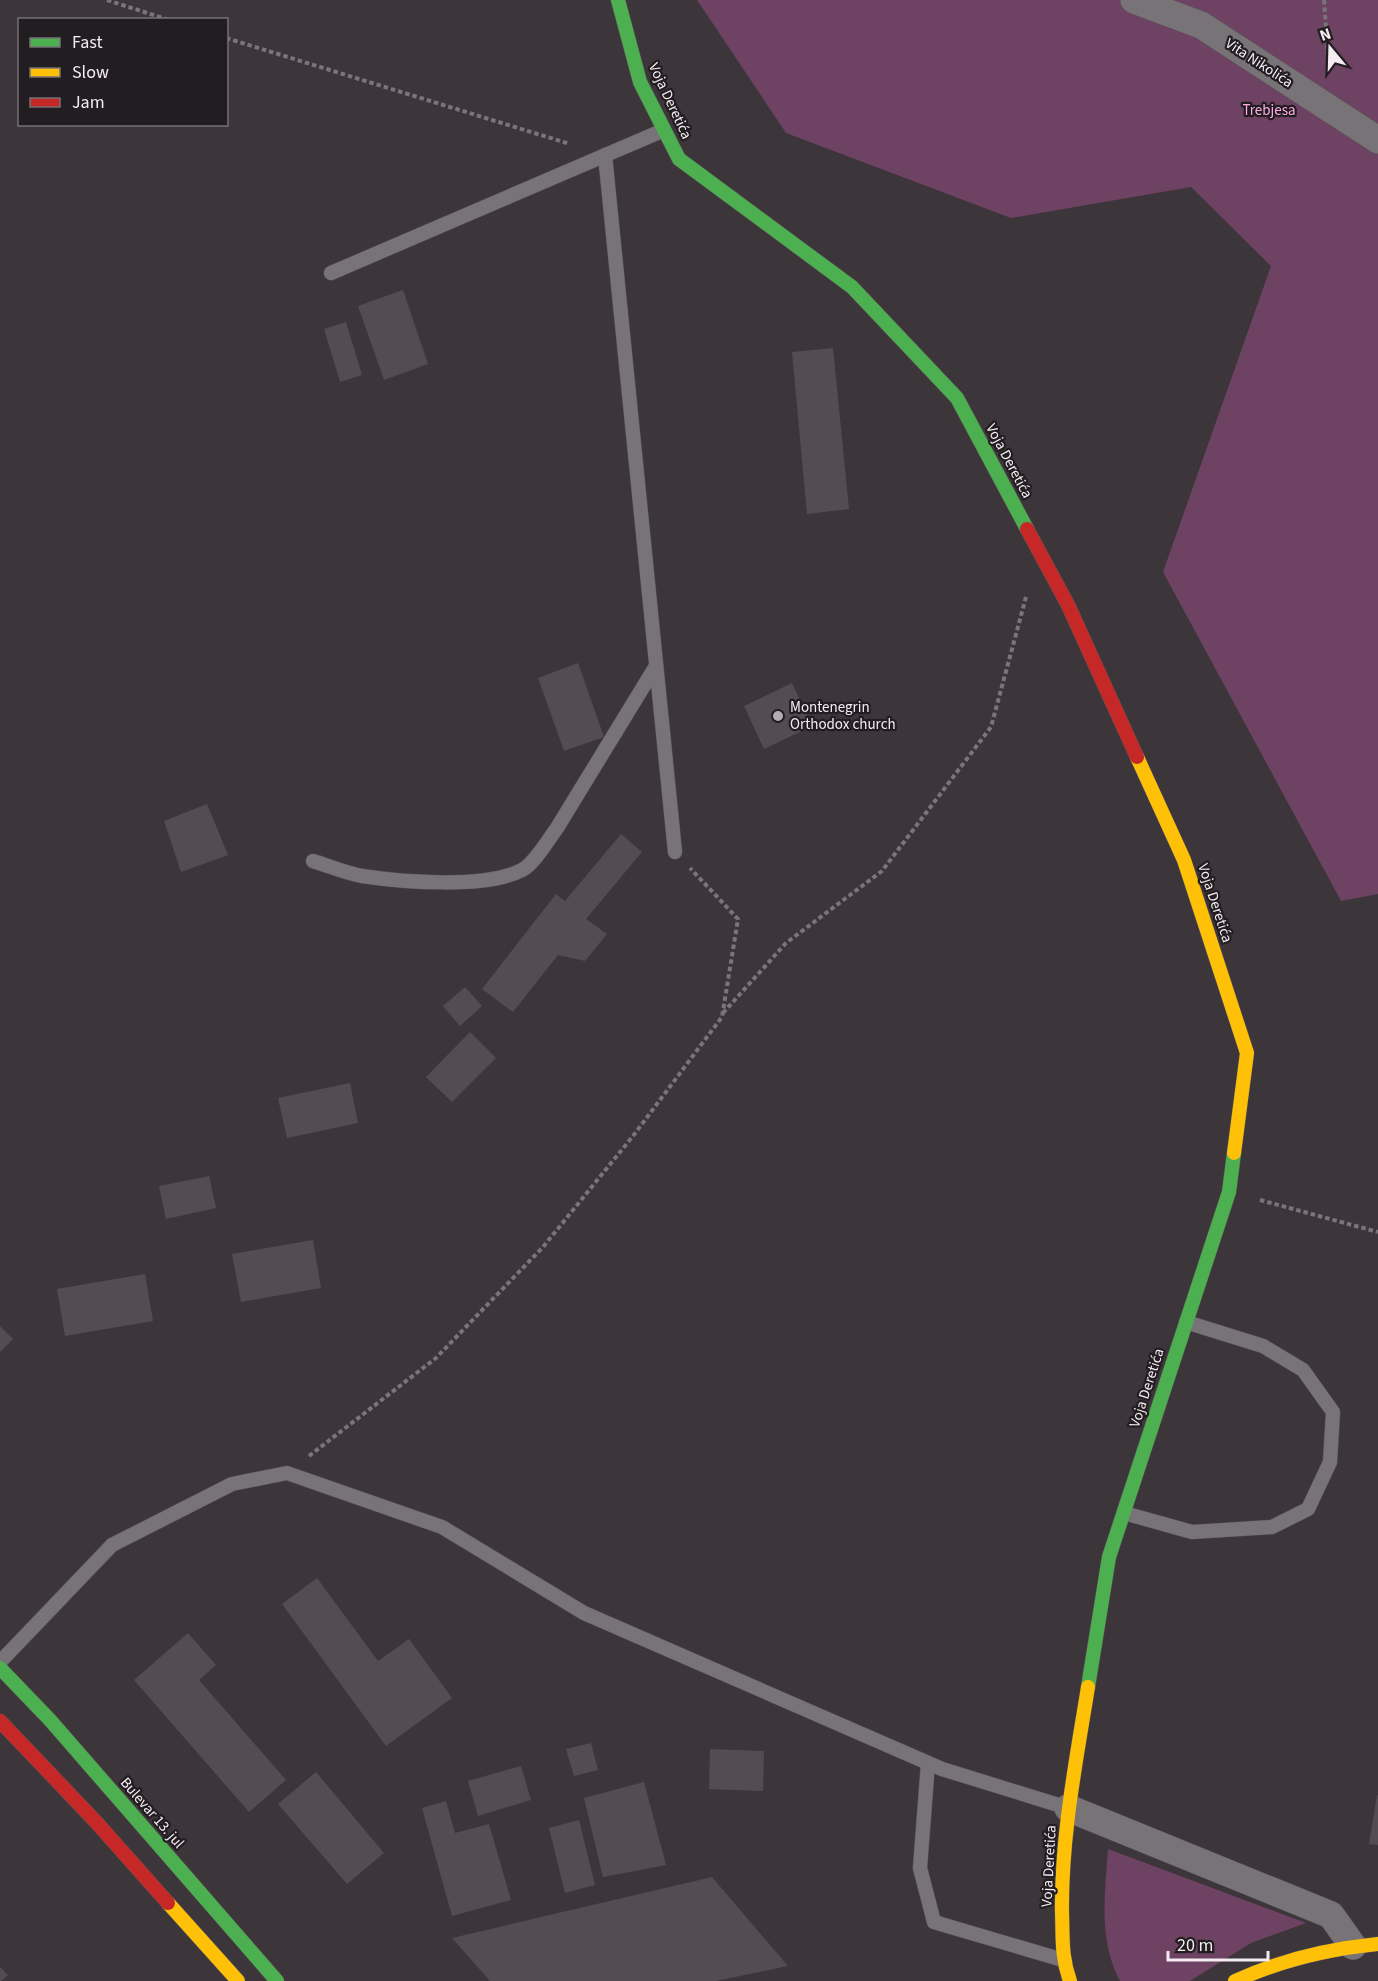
<svg xmlns="http://www.w3.org/2000/svg" width="1378" height="1981" font-family="'Source Sans 3',sans-serif">
	<style>
		.green { fill: #6d4262 }
		.building { fill: #534d51 }
		.lines { fill: none; stroke-linecap: round; stroke-linejoin: round }
		.lane-casing { stroke: #5a5457; stroke-width: 15 }
		.street-casing { stroke: #5a5457; stroke-width: 28 }
		.fast-casing { stroke: #5a5457; stroke-width: 15 }
		.slow-casing { stroke: #5a5457; stroke-width: 15 }
		.jam-casing { stroke: #5a5457; stroke-width: 15 }
		.path { stroke: #797578; stroke-width: 4; stroke-dasharray: 4.5 3; stroke-linecap: butt }
		.lane { stroke: #787376; stroke-width: 14 }
		.street { stroke: #787376; stroke-width: 27 }
		.fast { stroke: #4caf50; stroke-width: 14 }
		.slow { stroke: #ffc107; stroke-width: 14 }
		.jam { stroke: #c62828; stroke-width: 14 }
		.poi-dot { fill: #b4acb1; stroke: #221d20; stroke-width: 2 }
		.labels { text-anchor: middle; dominant-baseline: central; stroke-width: 4.5; stroke-linejoin: round; paint-order: stroke }
		.street-label { font-size: 15px; fill: #f4ecf1; stroke: #221d20 }
		.park-label { font-size: 15px; fill: #ffaae7; stroke: #221d20 }
		.poi-label { font-size: 15px; fill: #f4ecf1; stroke: #221d20; text-anchor: start }
	</style>
	<rect width="100%" height="100%" fill="#3c363a"/>
	<g class="green">
		<path d="M 697,0 L 1378,0 L 1378,894 L 1341,901 L 1163,572 L 1271,266 L 1191,187 L 1011,218 L 786,133 Z"/>
		<path d="M 1108,1849 L 1306,1923 L 1251,1943 L 1190,1981 L 1120,1981 C 1098,1940 1105,1893 1108,1849 Z"/>
	</g>
	<g class="building">
		<path d="M 403,290 L 428,364 L 384,380 L 358,306 Z"/>
		<path d="M 346,322 L 362,375 L 340,382 L 324,329 Z"/>
		<path d="M 833,348 L 849,509 L 807,514 L 792,352 Z"/>
		<path d="M 578,663 L 604,737 L 564,751 L 538,678 Z"/>
		<path d="M 792,683 L 812,726 L 764,749 L 744,706 Z"/>
		<path d="M 207,804 L 228,855 L 181,872 L 164,821 Z"/>
		<path d="M 621,834 L 642,852 L 586,919 L 607,934 L 585,961 L 558,955 L 513,1012 L 482,989 L 556,894 L 565,901 Z"/>
		<path d="M 465,987 L 482,1006 L 460,1026 L 443,1006 Z"/>
		<path d="M 470,1032 L 496,1058 L 452,1102 L 426,1077 Z"/>
		<path d="M 350,1083 L 358,1123 L 287,1138 L 278,1098 Z"/>
		<path d="M 209,1176 L 216,1208 L 166,1219 L 159,1186 Z"/>
		<path d="M 313,1240 L 321,1288 L 241,1302 L 232,1254 Z"/>
		<path d="M 145,1274 L 153,1321 L 65,1336 L 57,1289 Z"/>
		<path d="M 0,1326 L 13,1339 L 0,1352 Z"/>
		<path d="M 317,1578 L 378,1661 L 409,1639 L 452,1698 L 386,1746 L 282,1604 Z"/>
		<path d="M 188,1633 L 216,1665 L 199,1680 L 286,1780 L 249,1812 L 134,1680 Z"/>
		<path d="M 591,1743 L 598,1770 L 574,1776 L 566,1749 Z"/>
		<path d="M 710,1749 L 764,1751 L 763,1791 L 709,1789 Z"/>
		<path d="M 521,1766 L 531,1800 L 478,1816 L 468,1781 Z"/>
		<path d="M 316,1772 L 384,1853 L 347,1884 L 278,1804 Z"/>
		<path d="M 644,1782 L 666,1865 L 603,1877 L 584,1798 Z"/>
		<path d="M 1377,1795 L 1378,1795 L 1378,1845 L 1369,1844 Z"/>
		<path d="M 446,1801 L 455,1833 L 489,1824 L 511,1900 L 452,1916 L 422,1808 Z"/>
		<path d="M 579,1820 L 595,1885 L 565,1893 L 549,1828 Z"/>
		<path d="M 712,1877 L 788,1966 L 716,1981 L 490,1981 L 452,1938 Z"/>
		<path d="M 0,1967 L 8,1975 L 1,1981 L 0,1981 Z"/>
	</g>
	<g class="lines">
		<defs>
			<g id="lane">
				<path d="M 605,155 L 675,852"/>
				<path d="M 331,273 L 664,130"/>
				<path d="M 313,861 C 329,866 346,873 362,876 C 402,882 485,889 522,870 C 534,864 548,840 557,828 L 656,666"/>
				<path d="M 1124,1513 L 1192,1532 L 1272,1527 L 1308,1509 L 1330,1462 L 1333,1412 L 1303,1370 L 1263,1346 L 1186,1322"/>
				<path d="M 0,1662 L 112,1545 L 232,1484 L 287,1473 L 442,1527 L 584,1613 L 942,1769 L 1068,1808"/>
				<path d="M 928,1763 L 920,1868 L 934,1922 L 1063,1960"/>
			</g>
			<g id="street">
				<path d="M 1134,0 L 1201,25 L 1378,140"/>
				<path d="M 1068,1808 L 1331,1915 L 1353,1946"/>
			</g>
			<g id="fast">
				<path d="M 618,0 L 640,82 L 679,159 L 852,287 L 957,398 L 1027,529"/>
				<path d="M 0,1668 L 50,1720 L 277,1981"/>
				<path d="M 1088,1687 L 1109,1557 L 1229,1192 L 1234,1153"/>
			</g>
			<g id="slow">
				<path d="M 1137,757 L 1184,860 L 1247,1053 L 1234,1153"/>
				<path d="M 168,1903 L 238,1981"/>
				<path d="M 1070,1981 C 1061,1956 1063,1938 1062,1913 C 1061,1837 1076,1762 1088,1687"/>
				<path d="M 1235,1981 C 1281,1960 1328,1949 1378,1944"/>
			</g>
			<g id="jam">
				<path d="M 1027,529 L 1068,605 L 1137,757"/>
				<path d="M 0,1721 L 97,1823 L 168,1903"/>
			</g>
		</defs>
		<use href="#lane" class="lane-casing"/>
		<use href="#street" class="street-casing"/>
		<use href="#fast" class="fast-casing"/>
		<use href="#slow" class="slow-casing"/>
		<use href="#jam" class="jam-casing"/>
		<g class="path">
			<path d="M 107,0 L 169,20"/>
			<path d="M 1324,0 L 1329,71"/>
			<path d="M 226,38 L 570,144"/>
			<path d="M 723,1013 L 786,943 L 882,871 L 991,727 L 1026,597"/>
			<path d="M 1260,1200 L 1378,1232"/>
			<path d="M 309,1456 L 436,1358 L 543,1247 L 633,1136 L 722,1017 L 738,919 L 690,868"/>
		</g>
		<use href="#lane" class="lane"/>
		<use href="#street" class="street"/>
		<use href="#fast" class="fast"/>
		<use href="#slow" class="slow"/>
		<use href="#jam" class="jam"/>
	</g>
	<circle class="poi-dot" cx="778" cy="716" r="6"/>
	<g class="labels">
		<g class="street-label">
			<text transform="translate(1259 63) rotate(33)">Vita Nikolića</text>
			<text transform="translate(670 101) rotate(65)">Voja Deretića</text>
			<text transform="translate(1009 461) rotate(62)">Voja Deretića</text>
			<text transform="translate(1215 903) rotate(72)">Voja Deretića</text>
			<text transform="translate(1147 1388) rotate(-72)">Voja Deretića</text>
			<text transform="translate(152 1813) rotate(49)">Bulevar 13. jul</text>
			<text transform="translate(1049 1866) rotate(-87)">Voja Deretića</text>
		</g>
		<g class="park-label">
			<text x="1269" y="110">Trebjesa</text>
		</g>
		<g class="poi-label">
			<text x="790" y="707">Montenegrin<tspan x="790" dy="17">Orthodox church</tspan></text>
		</g>
	</g>
	<rect x="18" y="18" width="210" height="108" fill="#221d20" stroke="#767074" stroke-width="1.5"/>
	<rect x="30" y="38" width="30" height="9" fill="#4caf50" stroke="#767074" stroke-width="1.5"/>
	<text x="72" y="48" font-size="18" fill="#f4ecf1">Fast</text>
	<rect x="30" y="68" width="30" height="9" fill="#ffc107" stroke="#767074" stroke-width="1.5"/>
	<text x="72" y="78" font-size="18" fill="#f4ecf1">Slow</text>
	<rect x="30" y="98" width="30" height="9" fill="#c62828" stroke="#767074" stroke-width="1.5"/>
	<text x="72" y="108" font-size="18" fill="#f4ecf1">Jam</text>
	<g transform="translate(1330 48) rotate(341)" stroke="#221d20" stroke-width="4.5" paint-order="stroke">
	<path d="M0-4.5L10 22L0 15L-10 22Z" fill="#f4ecf1"/>
	<text y="-9" font-size="16" font-weight="bold" text-anchor="middle" fill="#f4ecf1">N</text>
	</g>
	<path d="M1168 1951v9h100v-9" fill="none" stroke="#f4ecf1" stroke-width="3"/>
	<text x="1177" y="1951" font-size="18" fill="#f4ecf1" stroke="#221d20" stroke-width="4.5" paint-order="stroke">20 m</text>
</svg>
